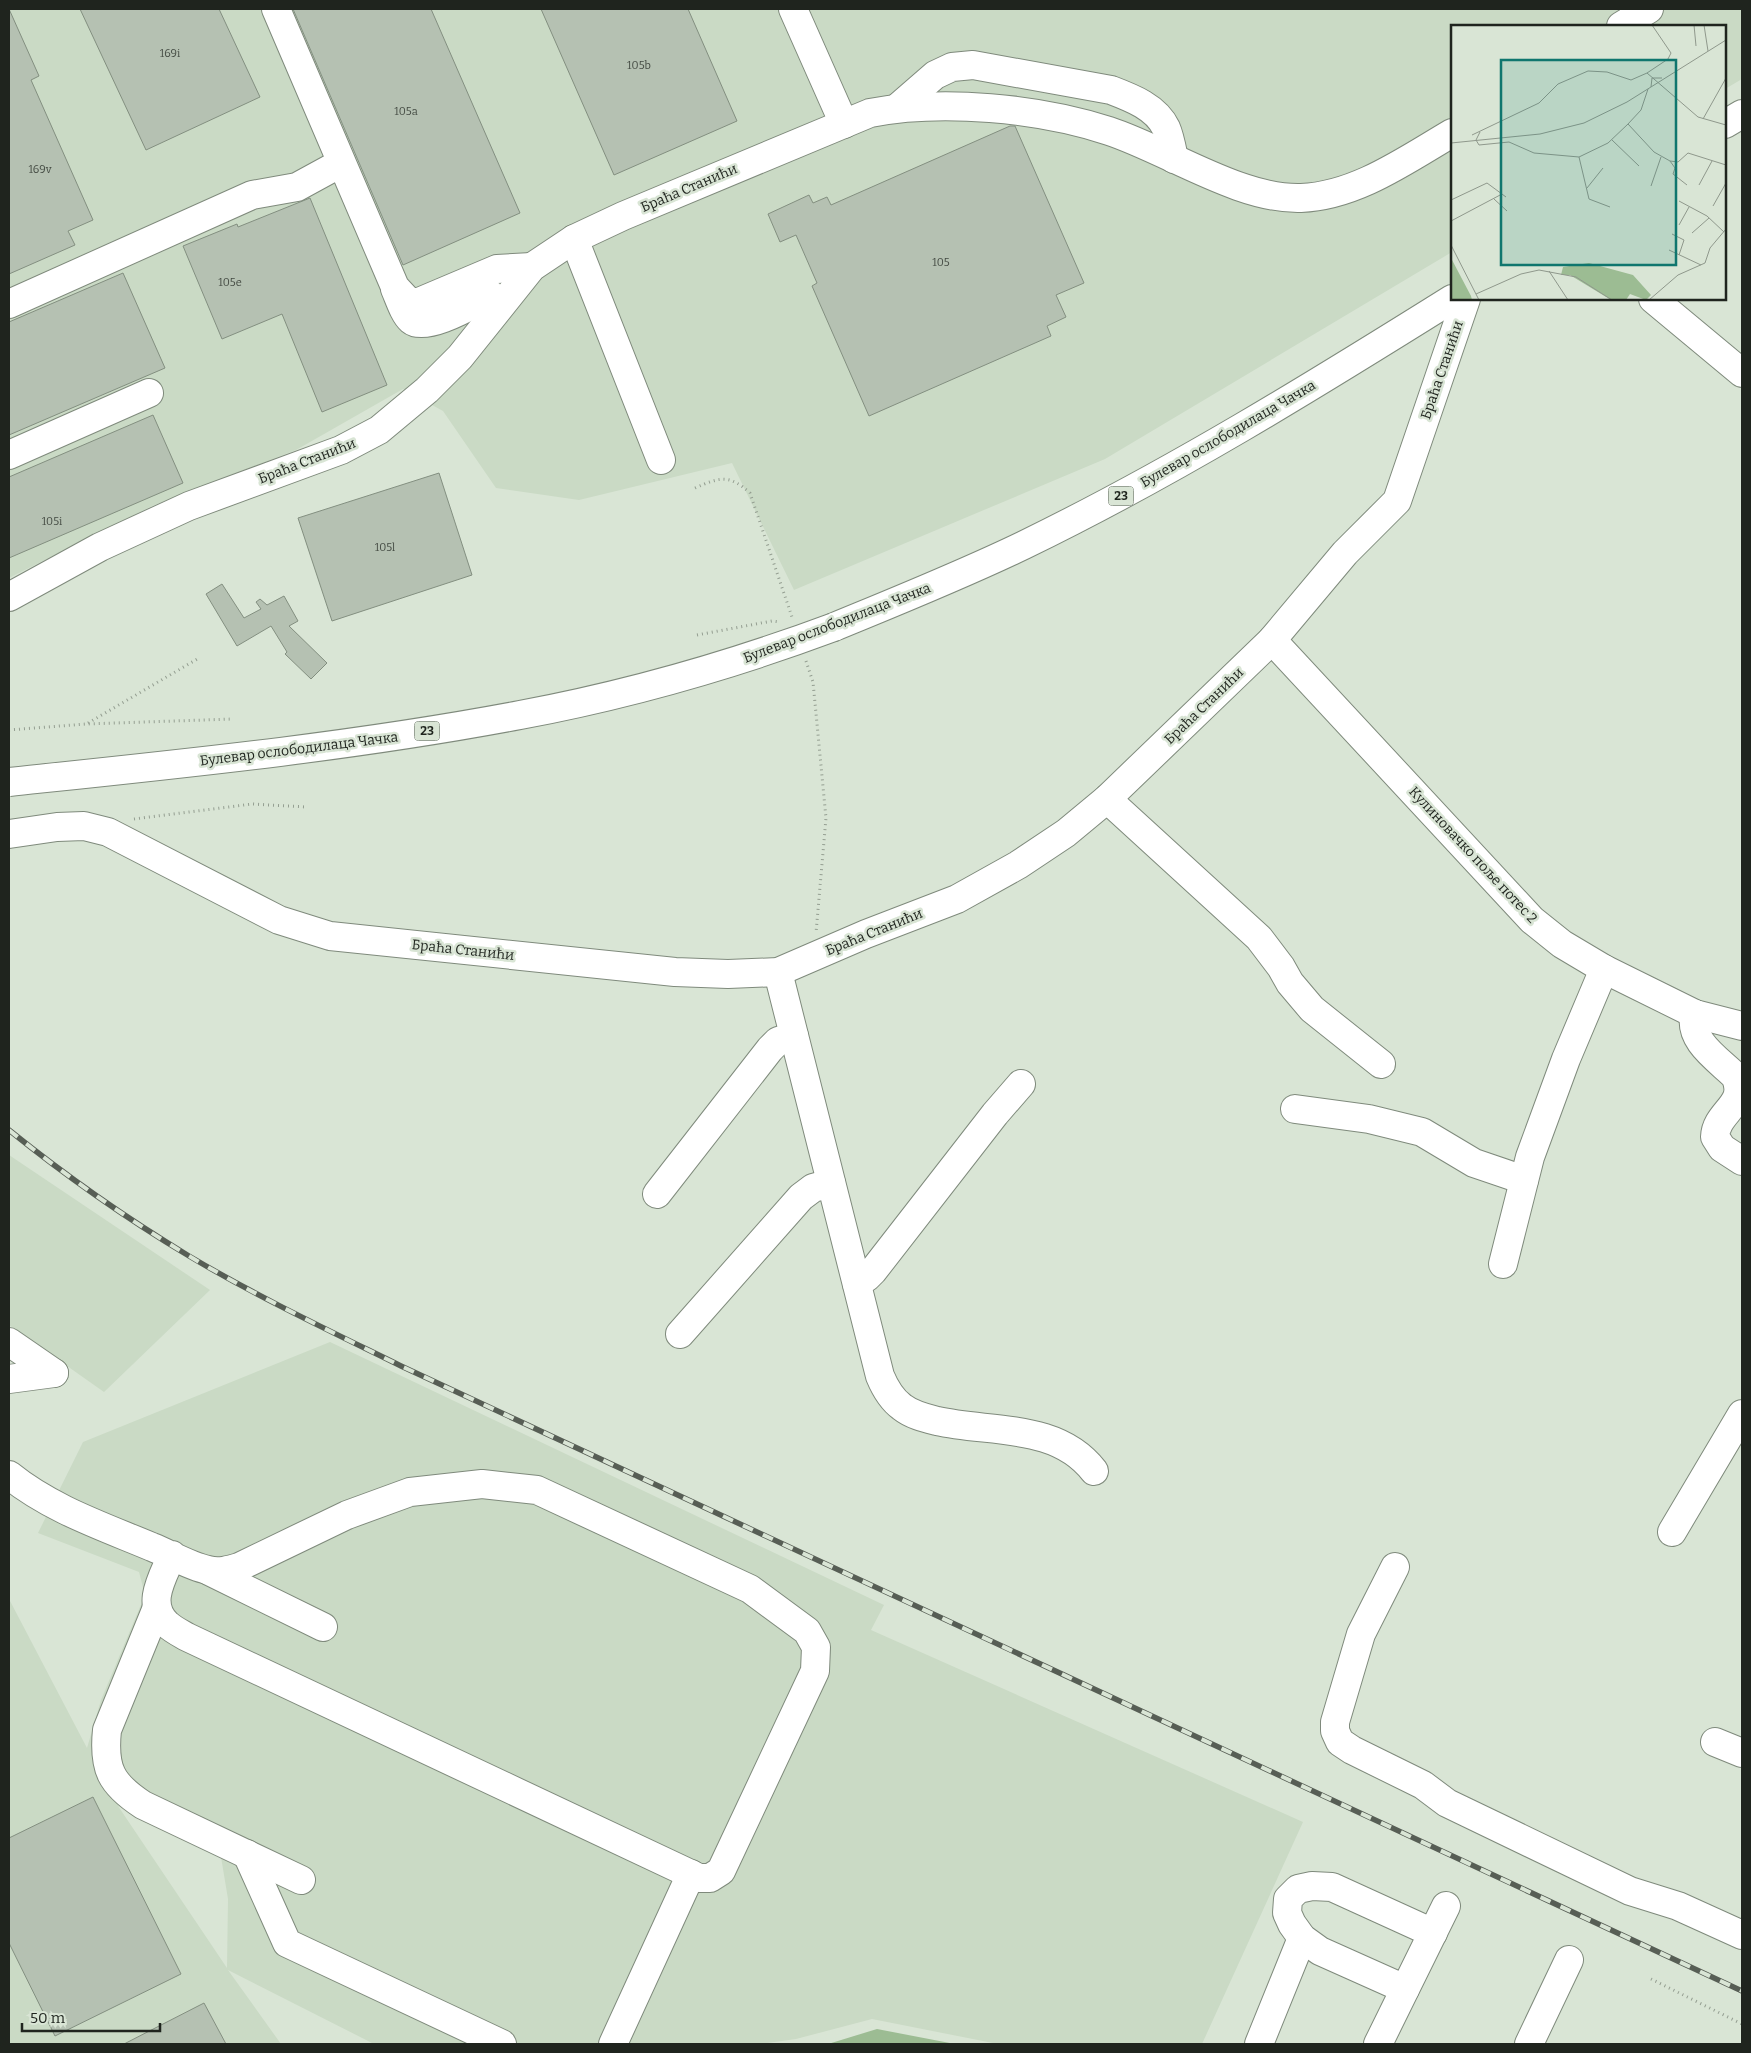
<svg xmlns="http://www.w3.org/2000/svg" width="1751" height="2053" font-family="Bitter,serif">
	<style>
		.built { fill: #cadac5; fill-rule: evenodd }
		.green { fill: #9cbc93 }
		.building { fill: #b5c1b2; stroke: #838f80 }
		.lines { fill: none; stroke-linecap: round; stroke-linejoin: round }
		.minor-casing { stroke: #7f8a7c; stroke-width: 30 }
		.major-casing { stroke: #7f8a7c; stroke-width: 30 }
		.path { stroke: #949e91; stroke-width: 3; stroke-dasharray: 1 4; stroke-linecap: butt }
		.minor { stroke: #fff; stroke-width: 28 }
		.major { stroke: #fff; stroke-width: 28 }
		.rail-casing { stroke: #575e55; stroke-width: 5.5 }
		.rail { stroke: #d9e5d5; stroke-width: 4; stroke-dasharray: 11; stroke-linecap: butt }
		.major-bridge-casing { stroke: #7f8a7c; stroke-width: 30; stroke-linecap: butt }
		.major-bridge { stroke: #fff; stroke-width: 28 }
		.labels { text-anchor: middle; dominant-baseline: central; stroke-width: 5; stroke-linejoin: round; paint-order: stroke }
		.number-label { font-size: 11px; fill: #444b43 }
		.shield { fill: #d9e5d5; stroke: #575e55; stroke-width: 1 }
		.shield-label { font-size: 12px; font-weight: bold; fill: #1f241e }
		.street-label { font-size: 14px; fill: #1f241e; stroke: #d9e5d5 }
		.inset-road { fill: none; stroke: #8f988c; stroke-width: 1 }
		.view { fill: #0f766e; fill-opacity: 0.15; stroke: #0f766e; stroke-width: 2.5 }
		.inset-edge { fill: none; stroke: #1f241e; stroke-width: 2.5 }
	</style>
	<rect width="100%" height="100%" fill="#d9e5d5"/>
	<g class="built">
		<path d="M 9,9 L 1742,9 L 1742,79 L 1725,89 L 1725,26 L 1452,26 L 1452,252 L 1105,459 L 794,590 L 732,463 L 579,500 L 496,488 L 443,411 L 403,389 L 296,450 L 152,506 L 9,578 Z"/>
		<path d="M 9,1155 L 210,1290 L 104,1392 L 9,1325 Z"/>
		<path d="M 330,1342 L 884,1605 L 871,1630 L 1303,1822 L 1202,2044 L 998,2044 L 872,2019 L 796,2039 L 760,2044 L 374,2044 L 228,1970 L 281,2044 L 9,2044 L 9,1599 L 87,1748 L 101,1700 L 145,1595 L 139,1572 L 38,1533 L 83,1442 ZM 118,1806 L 221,1857 L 228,1899 L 227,1968 Z"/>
	</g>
	<path class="green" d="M 877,2029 L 955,2044 L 828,2044 Z"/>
	<g class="building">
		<path d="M 9,9 L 39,76 L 31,80 L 93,220 L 68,231 L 75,245 L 9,274 Z"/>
		<path d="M 80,9 L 219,9 L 260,97 L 146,150 Z"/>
		<path d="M 293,9 L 431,9 L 520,213 L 403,265 Z"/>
		<path d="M 541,9 L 688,9 L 737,121 L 614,175 Z"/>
		<path d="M 1010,126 L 1015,126 L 1084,283 L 1056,295 L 1066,317 L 1047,326 L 1051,336 L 869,416 L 812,286 L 817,283 L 796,235 L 780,242 L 768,214 L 809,195 L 813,203 L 827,197 L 831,205 Z"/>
		<path d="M 310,198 L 387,385 L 322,412 L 282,314 L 222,339 L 183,246 L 237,224 L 238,227 Z"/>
		<path d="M 123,273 L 165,368 L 9,435 L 9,322 Z"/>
		<path d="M 153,415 L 183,483 L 9,558 L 9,477 Z"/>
		<path d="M 439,473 L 472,575 L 332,621 L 298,518 Z"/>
		<path d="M 222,584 L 244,618 L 261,609 L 256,602 L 260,599 L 267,605 L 284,596 L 298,621 L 289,626 L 327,663 L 311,679 L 285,654 L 287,652 L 271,626 L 237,646 L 206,594 Z"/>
		<path d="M 93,1797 L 181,1974 L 55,2036 L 9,1943 L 9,1838 Z"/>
		<path d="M 204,2003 L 226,2044 L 124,2044 Z"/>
	</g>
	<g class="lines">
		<defs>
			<g id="minor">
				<path d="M 276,9 L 395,287 L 409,302 L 419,302 L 497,269 L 532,267"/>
				<path d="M 793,9 L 844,124"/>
				<path d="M 1621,26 L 1649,9"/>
				<path d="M 897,108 L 935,75 L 952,67 L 973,65 L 1111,90 C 1132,98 1156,107 1166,128 C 1170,137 1172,149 1174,159"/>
				<path d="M 574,239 L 661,460"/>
				<path d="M 395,289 C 399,298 404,314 411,320 C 426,333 475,303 491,295"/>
				<path d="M 1653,299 L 1742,373"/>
				<path d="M 9,304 L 252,195 L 297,187 L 341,163"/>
				<path d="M 9,455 L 149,393"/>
				<path d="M 9,597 L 100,547 L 189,506 L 341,450 L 379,430 L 427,390 L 460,357 L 532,267 L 574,239 L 623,216 L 870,113 C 942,99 1039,108 1109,131 C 1167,150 1240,200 1301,198 C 1356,196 1406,160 1452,133"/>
				<path d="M 1272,640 L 1532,920 L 1562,944 L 1604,969 L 1695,1014 L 1742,1026"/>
				<path d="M 1107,799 L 1259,938 L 1281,967 L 1290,983 L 1312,1009 L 1381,1064"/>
				<path d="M 9,834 L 57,827 L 84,826 L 108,832 L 279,920 L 330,936 L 675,972 L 728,974 L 778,972 L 866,934 L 957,899 L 1018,865 L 1066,833 L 1107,799 L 1272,640 L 1345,553 L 1397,501 L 1466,299"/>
				<path d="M 778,972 L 880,1376 C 885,1388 891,1399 902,1407 C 912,1415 925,1418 937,1421 C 991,1433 1057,1423 1094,1471"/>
				<path d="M 1695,1014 C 1687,1040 1719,1060 1735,1076 C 1749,1105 1716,1111 1715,1137 L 1722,1148 L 1742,1161"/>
				<path d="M 1295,1109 L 1369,1119 L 1422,1132 L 1474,1163 L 1524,1180"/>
				<path d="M 657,1194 L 770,1049 L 778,1041 L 794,1036"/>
				<path d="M 1503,1264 L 1530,1157 L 1566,1059 L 1604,969"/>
				<path d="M 857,1284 L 867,1277 L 873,1271 L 995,1114 L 1021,1084"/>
				<path d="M 680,1334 L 801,1197 L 813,1188 L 831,1183"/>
				<path d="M 9,1342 L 54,1373"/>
				<path d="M 9,1379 L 54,1373"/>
				<path d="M 9,1475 C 51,1509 102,1526 152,1547 C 170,1554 189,1566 208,1570 C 219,1573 229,1570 239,1567 L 347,1515 L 410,1492 L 482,1484 L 537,1490 L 750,1589 L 807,1631 L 816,1647 L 815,1671 L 721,1871 L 710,1878 L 699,1878 L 187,1637 C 180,1633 172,1629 167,1624 C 145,1604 163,1577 172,1555"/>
				<path d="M 1672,1532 L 1742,1414"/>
				<path d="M 1395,1567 L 1361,1634 L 1335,1722 L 1335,1731 L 1340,1742 L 1352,1750 L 1423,1785 L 1447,1803 L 1630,1891 L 1678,1906 L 1742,1935"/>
				<path d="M 209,1571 L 323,1627"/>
				<path d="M 156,1610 L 107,1730 C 103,1769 111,1784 143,1805 L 301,1880"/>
				<path d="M 1715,1742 L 1742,1753"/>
				<path d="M 247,1854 L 287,1943 L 502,2044"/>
				<path d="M 1405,1989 L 1320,1951 L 1302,1938 L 1292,1924 L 1287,1913 L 1288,1899 L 1298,1889 L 1312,1886 L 1332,1887 L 1433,1933"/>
				<path d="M 613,2044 L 691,1874"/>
				<path d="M 1259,2044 L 1302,1938"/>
				<path d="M 1378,2044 L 1446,1906"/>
				<path d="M 1529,2044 L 1569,1960"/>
			</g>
			<g id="major">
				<path d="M 1725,124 L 1742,114"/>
				<path d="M 834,627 C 897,601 962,575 1024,545 C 1172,473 1313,386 1452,299"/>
			</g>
		</defs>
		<use href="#minor" class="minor-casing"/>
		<use href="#major" class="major-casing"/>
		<g class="path">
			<path d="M 695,488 C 720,477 729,474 750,493 L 793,620"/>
			<path d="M 697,635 L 772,621 L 780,622"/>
			<path d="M 806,661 L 813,682 L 826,818 L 816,933"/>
			<path d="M 88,723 L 199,658"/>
			<path d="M 9,730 L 86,724 L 233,719"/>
			<path d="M 134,819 L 252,804 L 306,807"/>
			<path d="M 1651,1979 L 1742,2024"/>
		</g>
		<use href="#minor" class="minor"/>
		<use href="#major" class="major"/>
		<defs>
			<path id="rail" d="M 9,1130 C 66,1176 126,1218 189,1256 C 258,1297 330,1331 401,1366 L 1742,1991"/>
		</defs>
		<use href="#rail" class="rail-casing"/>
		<use href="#rail" class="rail"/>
		<defs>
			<path id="major-bridge" d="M 9,782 C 180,764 351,747 520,715 C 627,695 732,665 834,627"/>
		</defs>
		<use href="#major-bridge" class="major-bridge-casing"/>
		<use href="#major-bridge" class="major-bridge"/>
	</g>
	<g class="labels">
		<g class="number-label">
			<text x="170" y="53">169i</text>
			<text x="639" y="65">105b</text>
			<text x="406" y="111">105a</text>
			<text x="40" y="169">169v</text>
			<text x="941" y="262">105</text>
			<text x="230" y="282">105e</text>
			<text x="52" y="521">105i</text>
			<text x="385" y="547">105l</text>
		</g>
		<g class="shield">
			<rect x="1108.5" y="486.5" width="25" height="19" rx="4"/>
			<rect x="414.5" y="721.5" width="25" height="19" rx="4"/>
		</g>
		<g class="shield-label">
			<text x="1121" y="496">23</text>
			<text x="427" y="731">23</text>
		</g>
		<g class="street-label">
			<text transform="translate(689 188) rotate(-23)">Браћа Станићи</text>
			<text transform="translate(1442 370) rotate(-71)">Браћа Станићи</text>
			<text transform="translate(1228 434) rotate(-30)">Булевар ослободилаца Чачка</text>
			<text transform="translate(307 461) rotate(-21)">Браћа Станићи</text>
			<text transform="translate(837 623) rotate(-21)">Булевар ослободилаца Чачка</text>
			<text transform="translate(1204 706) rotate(-44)">Браћа Станићи</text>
			<text transform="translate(299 749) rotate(-7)">Булевар ослободилаца Чачка</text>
			<text transform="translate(1473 855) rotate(47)">Кулиновачко поље потес 2</text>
			<text transform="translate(874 932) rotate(-22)">Браћа Станићи</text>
			<text transform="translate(463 950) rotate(6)">Браћа Станићи</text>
		</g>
	</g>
	<g transform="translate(1451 25)">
		<rect width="275" height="275" fill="#d9e5d5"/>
		<path d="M 0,233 L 20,271 L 21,275 L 0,275 ZM 138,238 L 182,250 L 200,270 L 195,275 L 179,269 L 175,275 L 160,275 L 119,250 L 110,250 L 112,242 Z" fill="#9cbc93"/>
		<path class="inset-road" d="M 243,0 L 245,21M 253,0 L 257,26M 196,48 L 247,92 L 275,100M 200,62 L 201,53 L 211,53M 252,94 L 275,53M 177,99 L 203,127 L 219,136 L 227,137 L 237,128 L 275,140M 29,107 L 25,115 L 28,120 L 58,117 L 83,128 L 128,132 L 157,118 L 177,99 L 190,85 L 197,64M 21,110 L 88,78 L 107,59 L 137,46 L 156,47 L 180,55 L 196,48 L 217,34 L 220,28 L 201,0M 161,115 L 188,141M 0,118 L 89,109 L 133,98 L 176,77 L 275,15M 128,132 L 138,174 L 159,182M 219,136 L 224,143 L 222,149 L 236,160M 248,160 L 261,136M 200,161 L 210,132M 136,163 L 152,143M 43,174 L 56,186M 0,175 L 36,158 L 55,172M 228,176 L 256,191 L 273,207M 262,181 L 275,158M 0,196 L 51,169M 228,200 L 238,182M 241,208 L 258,193M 221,209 L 233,215 L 228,230M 0,220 L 28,275M 218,225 L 250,240M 98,246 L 117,275M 25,269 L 70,249 L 88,245 L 125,252 L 161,275M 198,275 L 227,250 L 254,238 L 259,223 L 275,204"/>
		<path class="view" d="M 50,35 L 225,35 L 225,240 L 50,240 Z"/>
		<rect width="275" height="275" class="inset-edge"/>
	</g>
	<rect width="1751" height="2053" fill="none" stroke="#1f241e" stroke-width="20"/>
	<path d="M22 2023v8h138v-8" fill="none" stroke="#1f241e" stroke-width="2.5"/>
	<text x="30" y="2023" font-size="15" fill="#1f241e" stroke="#d9e5d5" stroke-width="4" paint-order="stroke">50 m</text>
</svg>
